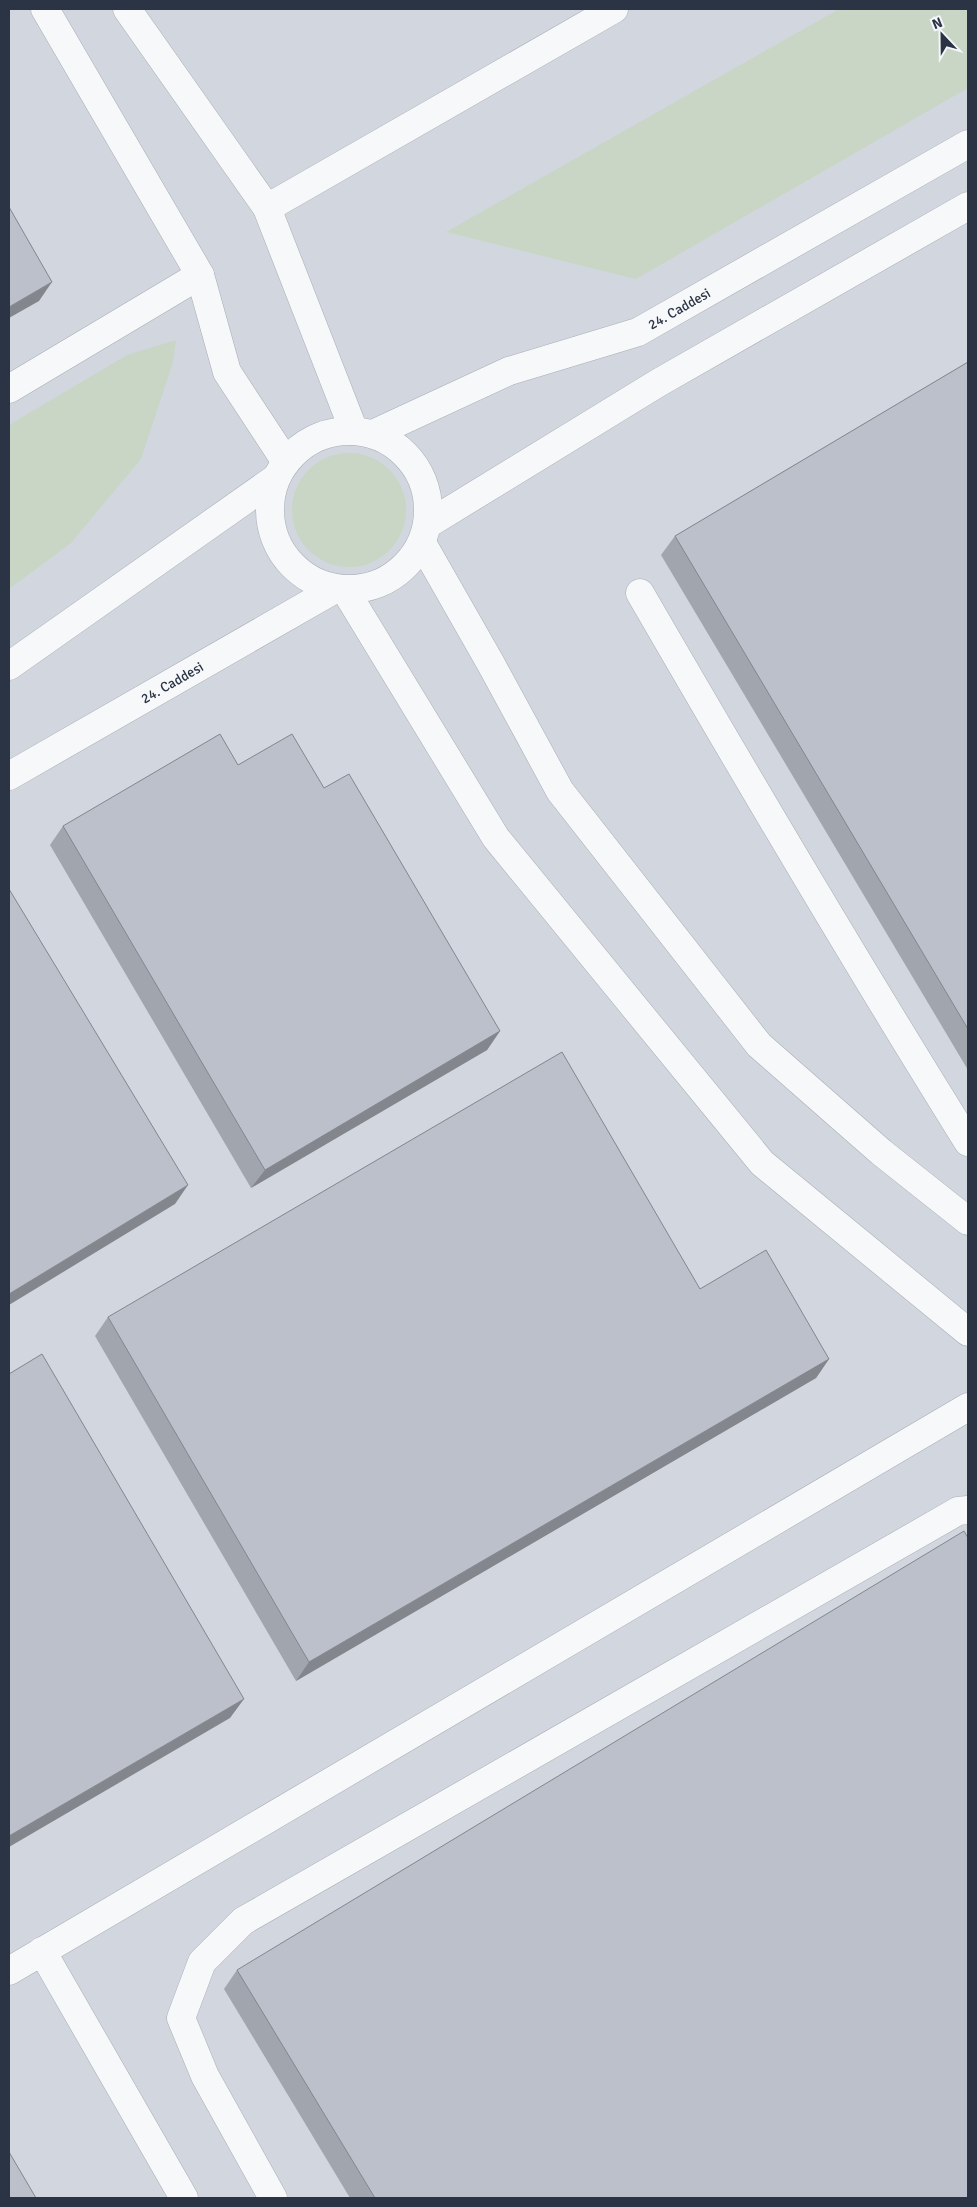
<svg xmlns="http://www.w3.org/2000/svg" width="977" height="2207" font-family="Signika,sans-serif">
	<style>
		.built { fill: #d2d6de }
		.green { fill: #c9d6c5 }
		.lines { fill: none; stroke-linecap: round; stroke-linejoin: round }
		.minor-casing { stroke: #a9aeb7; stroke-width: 29 }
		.minor { stroke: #f7f8fa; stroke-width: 28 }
		.wall { fill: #a1a5ae }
		.shaded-wall { fill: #83868d }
		.building { fill: #bbc0ca; stroke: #83868d }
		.labels { text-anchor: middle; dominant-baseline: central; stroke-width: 4; stroke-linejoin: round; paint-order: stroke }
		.street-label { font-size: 14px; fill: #2b3445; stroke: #f4f6f9 }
	</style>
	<rect width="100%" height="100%" fill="#e4e7ec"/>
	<rect class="built" x="9" y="9" width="959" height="2189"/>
	<g class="green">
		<path d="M 839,9 L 968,9 L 968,88 L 636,279 L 446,232 Z"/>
		<path d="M 176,340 L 173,362 L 141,459 L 71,543 L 9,589 L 9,425 L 127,355 Z"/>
		<circle cx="349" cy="510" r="57"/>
	</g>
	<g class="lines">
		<defs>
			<g id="minor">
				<path d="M 45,9 L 200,275 L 227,372 L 286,462"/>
				<path d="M 127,9 L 267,208 L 354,431"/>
				<path d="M 267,208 L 614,9"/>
				<path d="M 9,389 L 200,275"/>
				<circle cx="349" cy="510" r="79"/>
				<path id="s1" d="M 373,434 L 509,371 L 638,332 L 968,144"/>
				<path d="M 428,524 L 658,383 L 968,206"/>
				<path d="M 422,543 L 491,664 L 560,791 L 759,1045 L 881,1152 L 968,1221"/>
				<path d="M 345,590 L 496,838 L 762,1163 L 968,1332"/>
				<path d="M 640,593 C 747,778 855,961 968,1142"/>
				<path d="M 9,666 L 276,478"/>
				<path id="s2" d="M 9,776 L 335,589"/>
				<path d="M 42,1951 L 184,2198"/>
				<path d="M 9,1971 L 968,1407"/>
				<path d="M 273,2198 L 205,2076 L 181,2018 L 202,1962 L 243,1921 L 958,1511 L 968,1510"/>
			</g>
		</defs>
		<use href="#minor" class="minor-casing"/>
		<use href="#minor" class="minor"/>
	</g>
	<g class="wall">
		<path d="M 968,362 L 968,1070 L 661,555 L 675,536 Z"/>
		<path d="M 238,765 L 324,788 L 500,1031 L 487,1050 L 251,1188 L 50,845 L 63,826 Z"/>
		<path d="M 700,1289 L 829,1359 L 816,1378 L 296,1681 L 95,1336 L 108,1317 Z"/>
		<path d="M 237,1970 L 968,2198 L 350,2198 L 224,1989 Z"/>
	</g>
	<g class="shaded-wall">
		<path d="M 52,282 L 39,301 L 9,318 L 9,307 Z"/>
		<path d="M 500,1031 L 487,1050 L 251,1188 L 265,1170 Z"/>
		<path d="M 188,1185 L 175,1204 L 9,1305 L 9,1294 Z"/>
		<path d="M 829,1359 L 816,1378 L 296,1681 L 309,1662 Z"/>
		<path d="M 244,1699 L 230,1718 L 9,1847 L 9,1836 Z"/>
	</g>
	<g class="building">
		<path d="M 9,207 L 52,282 L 9,307 Z"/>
		<path d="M 968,362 L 968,1029 L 675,536 Z"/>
		<path d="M 220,734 L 238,765 L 292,734 L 324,788 L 349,774 L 500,1031 L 265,1170 L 63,826 Z"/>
		<path d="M 9,889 L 188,1185 L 9,1294 Z"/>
		<path d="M 562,1052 L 700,1289 L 766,1250 L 829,1359 L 309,1662 L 108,1317 Z"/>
		<path d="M 42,1354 L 244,1699 L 9,1836 L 9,1374 Z"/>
		<path d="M 964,1531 L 968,1538 L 968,2198 L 375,2198 L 237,1970 Z"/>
		<path d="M 9,2152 L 36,2198 L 9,2198 Z"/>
	</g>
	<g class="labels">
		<g class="street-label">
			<text stroke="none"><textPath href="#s1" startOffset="332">24. Caddesi</textPath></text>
			<text stroke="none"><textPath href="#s2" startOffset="188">24. Caddesi</textPath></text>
		</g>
	</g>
	<rect width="977" height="2207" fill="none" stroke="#2b3445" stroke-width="20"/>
	<g transform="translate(942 35) rotate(338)" stroke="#f4f6f9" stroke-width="4" paint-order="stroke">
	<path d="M0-4L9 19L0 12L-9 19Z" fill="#2b3445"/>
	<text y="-8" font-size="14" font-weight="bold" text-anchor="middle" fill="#2b3445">N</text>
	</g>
</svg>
